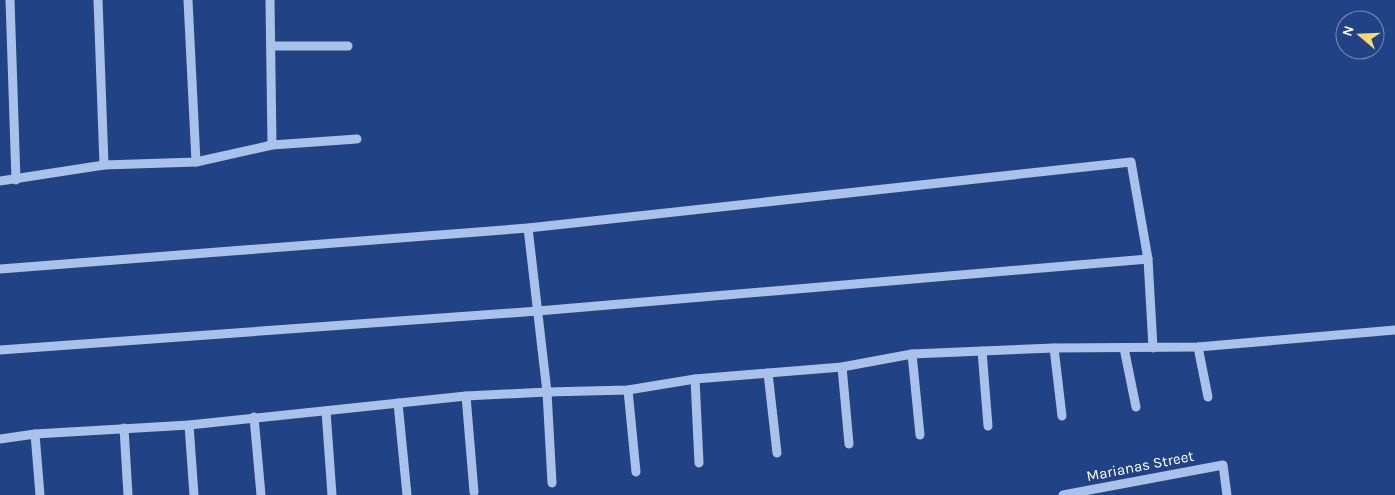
<svg xmlns="http://www.w3.org/2000/svg" width="1395" height="495" font-family="Karla,sans-serif">
	<style>
		.lines { fill: none; stroke-linecap: round; stroke-linejoin: round }
		.minor { stroke: #aac1e9; stroke-width: 9 }
		.labels { text-anchor: middle; dominant-baseline: central; stroke-width: 4; stroke-linejoin: round; paint-order: stroke }
		.street-label { font-size: 15px; fill: #fff; stroke: #214385 }
	</style>
	<rect width="100%" height="100%" fill="#214385"/>
	<g class="lines">
		<g class="minor">
			<path d="M 10,0 L 16,180"/>
			<path d="M 98,0 L 104,165"/>
			<path d="M 188,0 L 196,162"/>
			<path d="M 270,0 L 272,145"/>
			<path d="M 271,46 L 348,46"/>
			<path d="M 0,181 L 104,165 L 196,162 L 272,145 L 357,139"/>
			<path d="M 528,228 L 547,392 L 552,483"/>
			<path d="M 0,269 L 528,228 L 1131,162 L 1148,259 L 1153,348"/>
			<path d="M 1198,347 L 1208,397"/>
			<path d="M 1054,348 L 1062,416"/>
			<path d="M 1124,348 L 1136,407"/>
			<path d="M 0,350 L 538,311 L 1148,259"/>
			<path d="M 982,351 L 988,426"/>
			<path d="M 912,354 L 920,435"/>
			<path d="M 842,367 L 849,444"/>
			<path d="M 768,373 L 777,453"/>
			<path d="M 695,379 L 699,463"/>
			<path d="M 628,390 L 636,472"/>
			<path d="M 466,396 L 474,492"/>
			<path d="M 398,403 L 407,495"/>
			<path d="M 326,411 L 332,495"/>
			<path d="M 254,417 L 261,495"/>
			<path d="M 189,425 L 194,495"/>
			<path d="M 124,428 L 128,495"/>
			<path d="M 35,434 L 40,495"/>
			<path d="M 0,439 L 35,434 L 189,425 L 466,396 L 547,392 L 628,390 L 695,379 L 842,367 L 912,354 L 1054,348 L 1198,347 L 1395,330"/>
			<path d="M 1063,495 L 1223,465 L 1227,495"/>
		</g>
	</g>
	<g class="labels">
		<g class="street-label">
			<text transform="translate(1140 466) rotate(-11)">Marianas Street</text>
		</g>
	</g>
	<g transform="translate(1360 35) rotate(289)"><circle r="24" fill="#214385" stroke="#7a8eb6"/>
	<path d="M0-4L9 19L0 12L-9 19Z" fill="#f5db6c"/>
	<text y="-8" font-size="14" font-weight="bold" text-anchor="middle" fill="#ffffff">N</text>
	</g>
</svg>
